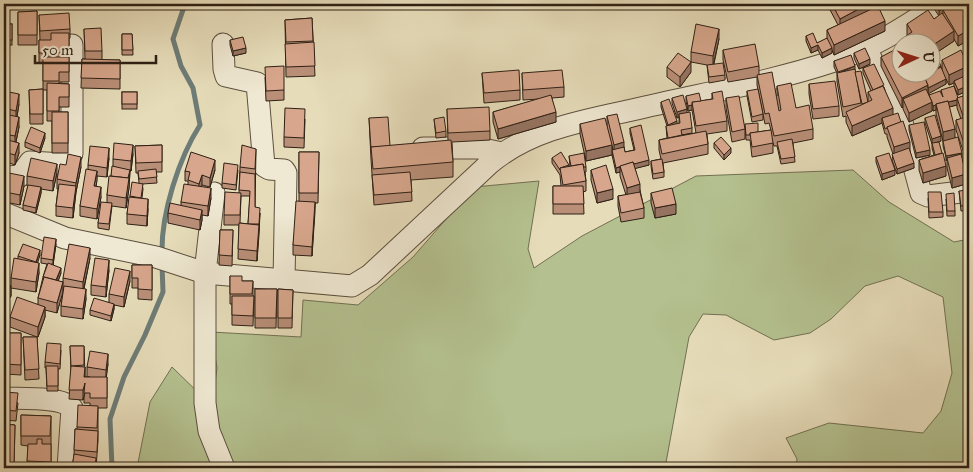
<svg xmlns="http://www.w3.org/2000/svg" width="973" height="472" font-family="'IM FELL Great Primer',serif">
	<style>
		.green { fill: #b4c08f; stroke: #717052 }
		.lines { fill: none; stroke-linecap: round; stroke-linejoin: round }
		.stream { stroke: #6e7c77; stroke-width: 5 }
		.minor-casing { stroke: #5c4f3e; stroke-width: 23 }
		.minor { stroke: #efe8d2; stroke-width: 21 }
		.wall { fill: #b98f78; stroke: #2e2015; fill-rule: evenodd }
		.shaded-wall { fill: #967462; stroke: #2e2015 }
		.building { fill: #d7a68c; stroke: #2e2015 }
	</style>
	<rect width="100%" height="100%" fill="#e6dcb9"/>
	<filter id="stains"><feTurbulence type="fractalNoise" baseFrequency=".004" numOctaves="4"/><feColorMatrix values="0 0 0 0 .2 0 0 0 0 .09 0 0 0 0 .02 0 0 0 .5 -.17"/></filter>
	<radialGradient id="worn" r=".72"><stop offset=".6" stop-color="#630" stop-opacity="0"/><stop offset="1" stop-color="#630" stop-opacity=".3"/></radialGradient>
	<path class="green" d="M 853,170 L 889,202 L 954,242 L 969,239 L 969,468 L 796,468 L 797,459 L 786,438 L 829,423 L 923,433 L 941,411 L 952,373 L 943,297 L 898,276 L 865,286 L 831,319 L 810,333 L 774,340 L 726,315 L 703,314 L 689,337 L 665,468 L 137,468 L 150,402 L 172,367 L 212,406 L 217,368 L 211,332 L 301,337 L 303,300 L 358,305 L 413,257 L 474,187 L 539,181 L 528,249 L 534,268 L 582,236 L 696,176 Z"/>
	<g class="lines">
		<g class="stream">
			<path d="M 623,4 L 627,7 L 642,4"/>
			<path d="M 162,254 C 161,213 179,158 200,125 L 193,88 L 181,66 L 173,39 L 185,4"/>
			<path d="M 112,468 L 110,419 L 124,377 L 145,335 L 163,292 L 162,265"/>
		</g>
		<defs>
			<g id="minor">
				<path d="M 223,44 L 224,69 L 226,76 L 257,83 L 264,166 L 269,169 L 284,170 L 286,173 L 284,281"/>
				<path d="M 866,48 L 902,122 L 921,193 L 928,196 L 969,191"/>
				<path d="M 423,148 L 478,148 L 502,153"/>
				<path d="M 4,185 L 8,177 L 20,176 L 30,162 L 63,164 L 72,154 L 72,45"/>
				<path d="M 214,193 L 205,273 L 205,403 L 209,431 L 224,468"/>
				<path d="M 4,213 L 65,238 L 156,257 L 205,273 L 352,286 L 370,275 L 489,164 C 529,130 581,121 632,110 C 699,94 768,83 834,61 C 873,48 906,26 940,4"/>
				<path d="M 4,398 C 20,399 61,396 72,408 L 68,468"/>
			</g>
		</defs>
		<use href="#minor" class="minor-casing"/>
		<use href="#minor" class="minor"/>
	</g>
	<g class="wall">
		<rect x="4" y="4" width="3" height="7"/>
		<path d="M 41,4 L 74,4 L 74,5 L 41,6 Z"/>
		<path d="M 828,4 L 870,4 L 870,10 L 885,31 L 834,55 L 832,50 L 832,53 L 822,58 L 818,50 L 811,53 L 806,41 L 806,36 L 817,43 L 827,39 L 827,30 L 838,25 L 828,6 Z"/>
		<path d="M 953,4 L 969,4 L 969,40 L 958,46 L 954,39 L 954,41 L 930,57 L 930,42 L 906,42 L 906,36 L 907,35 L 907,24 L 934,19 L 939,16 L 935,10 L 935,5 L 952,5 Z"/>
		<path d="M 37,11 L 37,45 L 18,45 L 18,12 Z"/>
		<path d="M 39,15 L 70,29 L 70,38 L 69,39 L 69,82 L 59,82 L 59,83 L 69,84 L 69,107 L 59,107 L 59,112 L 68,112 L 68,153 L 52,153 L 52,121 L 47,121 L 47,90 L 43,90 L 43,63 L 39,63 L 39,40 L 40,40 Z"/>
		<path d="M 312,18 L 315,76 L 286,77 L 285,20 Z"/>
		<rect x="4" y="24" width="8" height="21"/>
		<path d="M 84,29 L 102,51 L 102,60 L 120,60 L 120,89 L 81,88 L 82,59 L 85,59 Z"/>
		<path d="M 122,34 L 132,34 L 133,55 L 122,55 Z"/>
		<path d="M 719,39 L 714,64 L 725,75 L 725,80 L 709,83 L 707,65 L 691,62 L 691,52 Z"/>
		<path d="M 230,40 L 246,53 L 233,56 L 230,45 Z"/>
		<path d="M 723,50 L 759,66 L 759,75 L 777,96 L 777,86 L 813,129 L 813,139 L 793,143 L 795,162 L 781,164 L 777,146 L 774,146 L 773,143 L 773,153 L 752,157 L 750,140 L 746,140 L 745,124 L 758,132 L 771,130 L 769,123 L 765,124 L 757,85 L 757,77 L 728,82 L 723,60 Z"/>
		<path d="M 854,53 L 870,64 L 859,69 L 854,58 Z"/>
		<path d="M 881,57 L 924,76 L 929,73 L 929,72 L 930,72 L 930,58 L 942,70 L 942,60 L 968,75 L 969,74 L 969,90 L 958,95 L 954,86 L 954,83 L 949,85 L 946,79 L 946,84 L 928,93 L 929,95 L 941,93 L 941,90 L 958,98 L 969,94 L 969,158 L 966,159 L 956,130 L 956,120 L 961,119 L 957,108 L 957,105 L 949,107 L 955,138 L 963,164 L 969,160 L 967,185 L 966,179 L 966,184 L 952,188 L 947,168 L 947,161 L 943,146 L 943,141 L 936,114 L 936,110 L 933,111 L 932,110 L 932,111 L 909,122 L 903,109 L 903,107 L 902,108 L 881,66 Z"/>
		<path d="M 834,61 L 855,71 L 868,102 L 868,92 L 871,91 L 863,73 L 863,68 L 884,87 L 893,115 L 910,151 L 914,168 L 897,174 L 892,160 L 893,154 L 887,137 L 887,134 L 885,134 L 882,123 L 852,136 L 846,122 L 846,116 L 843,117 L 837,82 L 837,73 L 834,67 Z"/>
		<path d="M 667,67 L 691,72 L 680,87 L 667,77 Z"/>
		<path d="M 482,73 L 520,90 L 520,100 L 484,103 Z"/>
		<path d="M 522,73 L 564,87 L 564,97 L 552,98 L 556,122 L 498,139 L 493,122 L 493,112 L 539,99 L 523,100 Z"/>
		<path d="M 265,77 L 284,90 L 284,100 L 266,101 Z"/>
		<path d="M 809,84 L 839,106 L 839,116 L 813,119 L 809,94 Z"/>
		<path d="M 43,89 L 43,124 L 30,124 L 29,90 Z"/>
		<path d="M 4,91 L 19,104 L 17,117 L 19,127 L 16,142 L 19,153 L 15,165 L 4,161 Z"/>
		<path d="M 747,91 L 763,114 L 763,120 L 752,122 L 747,96 Z"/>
		<rect x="122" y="92" width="15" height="17"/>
		<path d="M 712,93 L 727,121 L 727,131 L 707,134 L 708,144 L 708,154 L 663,163 L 664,172 L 664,177 L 653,179 L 651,166 L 651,161 L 661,159 L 659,150 L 659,140 L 667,138 L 666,126 L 667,126 L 661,107 L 661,102 L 677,124 L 679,124 L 679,117 L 677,118 L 672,103 L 672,98 L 687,113 L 692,128 L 692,133 L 682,135 L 696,133 L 692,110 L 688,111 L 686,101 L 686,96 L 701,101 L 712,99 Z"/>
		<path d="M 726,98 L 745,129 L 745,139 L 732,142 L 726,108 Z"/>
		<path d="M 447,109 L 490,131 L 490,140 L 452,142 L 453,162 L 453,177 L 411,180 L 412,201 L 374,205 L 371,159 L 369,118 L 390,146 L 448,141 Z"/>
		<path d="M 607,116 L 624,147 L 625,152 L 634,150 L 630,133 L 630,128 L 649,165 L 635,168 L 644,208 L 644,218 L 621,222 L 618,206 L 618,196 L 626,195 L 620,176 L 620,172 L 616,173 L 612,155 L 612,150 L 613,150 L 612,146 L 612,155 L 586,161 L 580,134 L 580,124 L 607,126 Z"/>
		<path d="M 925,118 L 941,141 L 934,143 L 946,176 L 923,183 L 919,170 L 919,160 L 934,155 L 932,148 L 932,144 L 925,123 Z"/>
		<path d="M 305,119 L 304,148 L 284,147 L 284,137 Z"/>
		<path d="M 434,119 L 446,131 L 446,137 L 436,138 Z"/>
		<path d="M 909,125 L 930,155 L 916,158 L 909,130 Z"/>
		<path d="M 45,138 L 40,153 L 25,147 L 25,142 Z"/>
		<path d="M 714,143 L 731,153 L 724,160 L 714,148 Z"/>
		<path d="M 162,145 L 162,172 L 156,172 L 157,183 L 142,184 L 143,189 L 142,198 L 148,209 L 147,226 L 127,224 L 127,214 L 130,196 L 139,183 L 138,173 L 136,173 L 135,146 Z"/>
		<path d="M 256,149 L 255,207 L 259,228 L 257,261 L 238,259 L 239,225 L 224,225 L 224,215 L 239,193 L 240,167 ZM 241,196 L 250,196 L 248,224 L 240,223 Z"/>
		<path d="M 299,152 L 319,152 L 318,203 L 315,203 L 312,256 L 293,255 L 293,245 L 299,201 Z"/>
		<path d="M 133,154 L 131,171 L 130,171 L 129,188 L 126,208 L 112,206 L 109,230 L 98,228 L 98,223 L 107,202 L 107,195 L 113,166 L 113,159 Z"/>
		<path d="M 569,156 L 586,167 L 586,172 L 585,172 L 586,181 L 586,191 L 583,192 L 584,214 L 553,214 L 553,186 L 561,186 L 560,175 L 552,163 L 552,158 L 569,166 L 570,166 Z"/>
		<path d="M 876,157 L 895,175 L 882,180 L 876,162 Z"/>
		<path d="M 109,158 L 107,177 L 97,176 L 96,187 L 101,197 L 97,219 L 80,216 L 80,206 L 88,170 L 88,165 Z"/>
		<path d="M 81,167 L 76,192 L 73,218 L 56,216 L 56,206 L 58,189 L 57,189 L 57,179 Z"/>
		<path d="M 215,170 L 210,187 L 202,185 L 201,186 L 211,198 L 208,216 L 202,215 L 202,220 L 200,230 L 168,223 L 168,213 L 181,206 L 181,202 L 188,184 L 188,181 L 185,181 L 185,171 Z"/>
		<path d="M 238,170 L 236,190 L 222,188 L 222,183 Z"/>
		<path d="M 591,170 L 613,199 L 597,203 L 591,180 Z"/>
		<path d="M 57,173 L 53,191 L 41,189 L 41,193 L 36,213 L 23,210 L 23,205 L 28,186 L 27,186 L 27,176 Z"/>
		<path d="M 24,186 L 20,205 L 5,202 L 5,192 Z"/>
		<path d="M 959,191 L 969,205 L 969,210 L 961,211 Z"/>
		<path d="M 651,193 L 676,214 L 655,218 L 651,203 Z"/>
		<path d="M 928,198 L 943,212 L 943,217 L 929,218 Z"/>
		<path d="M 946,199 L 955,211 L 955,216 L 947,216 Z"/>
		<path d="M 220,230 L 233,230 L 232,266 L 219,265 Z"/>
		<path d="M 56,244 L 53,265 L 51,264 L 61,273 L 58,281 L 63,282 L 63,278 L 90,258 L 84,289 L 86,299 L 83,319 L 61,316 L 61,306 L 64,288 L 63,288 L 57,313 L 45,310 L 45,317 L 38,337 L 37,337 L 39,379 L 25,380 L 23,337 L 37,337 L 10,327 L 10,317 L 38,304 L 38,298 L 43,277 L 47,264 L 41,263 L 41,258 Z"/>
		<path d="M 40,255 L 37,262 L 39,273 L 36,292 L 11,288 L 11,296 L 4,307 L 4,281 L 11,286 L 11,278 L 18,259 L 18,256 Z"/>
		<path d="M 4,257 L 8,263 L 6,280 L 4,280 Z"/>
		<path d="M 132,265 L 152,265 L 152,300 L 138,299 L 138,288 L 132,288 Z"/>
		<path d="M 109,270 L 106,297 L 91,295 L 91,285 Z"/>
		<path d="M 230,276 L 242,281 L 253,281 L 253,296 L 254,296 L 253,326 L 232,325 L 232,304 L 230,304 Z"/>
		<path d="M 130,281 L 124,307 L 114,305 L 114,309 L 111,321 L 90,315 L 90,310 L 109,302 L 109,294 Z"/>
		<path d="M 255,289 L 277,289 L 276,328 L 255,328 Z"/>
		<path d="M 278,289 L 293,290 L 292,328 L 278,328 Z"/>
		<path d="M 6,333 L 21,333 L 21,375 L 5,374 Z"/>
		<path d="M 70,346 L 84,346 L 85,377 L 90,377 L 87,377 L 87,367 L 108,364 L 106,377 L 107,377 L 107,408 L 98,408 L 98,441 L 96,468 L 72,468 L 74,455 L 75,429 L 77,429 L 77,427 L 90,406 L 90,403 L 84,403 L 84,394 L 83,400 L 69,399 L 71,371 Z"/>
		<path d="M 61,350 L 60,369 L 58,369 L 58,391 L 47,391 L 46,368 L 45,368 L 45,362 Z"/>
		<path d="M 4,392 L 18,403 L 16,421 L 4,420 Z"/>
		<path d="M 21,415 L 51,416 L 51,465 L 27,466 L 28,446 L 21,445 Z"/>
		<path d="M 4,424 L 15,425 L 14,468 L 4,468 Z"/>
	</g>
	<g class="shaded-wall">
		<path d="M 868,4 L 870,4 L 870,13 L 840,29 L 840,19 Z"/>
		<path d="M 952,4 L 952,9 L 943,10 L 943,14 L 939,16 L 939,11 Z"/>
		<path d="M 969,12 L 969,22 L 966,24 L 963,16 Z"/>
		<path d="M 885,21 L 885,31 L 834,55 L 834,45 Z"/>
		<path d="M 719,29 L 719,39 L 713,66 L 713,56 Z"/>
		<path d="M 969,30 L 969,40 L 958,46 L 958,36 Z"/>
		<path d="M 954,31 L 954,41 L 930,57 L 930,47 Z"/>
		<path d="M 818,45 L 818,50 L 811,53 L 811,48 Z"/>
		<path d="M 246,48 L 246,53 L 233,56 L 233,51 Z"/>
		<path d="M 832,48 L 832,53 L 822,58 L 822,53 Z"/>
		<path d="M 870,59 L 870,64 L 859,69 L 859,64 Z"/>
		<path d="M 691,62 L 691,72 L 680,87 L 680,77 Z"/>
		<path d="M 855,66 L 855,71 L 839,78 L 839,73 Z"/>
		<path d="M 941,66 L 941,71 L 931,76 L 931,71 Z"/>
		<path d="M 968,66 L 968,76 L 954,81 L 954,83 L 949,85 L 949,75 Z"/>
		<path d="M 946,79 L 946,84 L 928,94 L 928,88 Z"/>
		<path d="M 928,85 L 928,95 L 903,99 L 903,107 L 902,108 L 902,98 Z"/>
		<path d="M 969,85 L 969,90 L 958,95 L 958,90 Z"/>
		<path d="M 19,94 L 19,104 L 16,121 L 16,111 Z"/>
		<path d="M 957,100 L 957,105 L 937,110 L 936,105 Z"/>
		<path d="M 932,102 L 932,111 L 909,122 L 909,113 Z"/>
		<path d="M 692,105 L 692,110 L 688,111 L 688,106 Z"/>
		<path d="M 936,105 L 936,110 L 933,111 L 933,106 Z"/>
		<path d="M 893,108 L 893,118 L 882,118 L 882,123 L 852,136 L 852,126 Z"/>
		<path d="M 687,109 L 687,114 L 679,114 L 679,117 L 677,118 L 677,112 Z"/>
		<path d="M 556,112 L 556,122 L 498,139 L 498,129 Z"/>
		<path d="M 969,114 L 969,122 L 968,117 L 968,124 L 963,126 L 963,116 Z"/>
		<path d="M 19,117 L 19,127 L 15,146 L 15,136 Z"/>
		<path d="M 677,121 L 677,127 L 668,130 L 668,125 Z"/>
		<path d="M 955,129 L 955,139 L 943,142 L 943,132 Z"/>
		<path d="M 45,133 L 45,138 L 40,153 L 40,148 Z"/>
		<path d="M 941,136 L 941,141 L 932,144 L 932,139 Z"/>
		<path d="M 624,142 L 624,152 L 614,155 L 614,145 Z"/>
		<path d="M 910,142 L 910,152 L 894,157 L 894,147 Z"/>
		<path d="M 19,143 L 19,153 L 15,165 L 15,155 Z"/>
		<path d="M 133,145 L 133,154 L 131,171 L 131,161 Z"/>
		<path d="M 612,145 L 612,155 L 586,161 L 586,151 Z"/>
		<path d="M 109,148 L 109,158 L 107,177 L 107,168 Z"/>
		<path d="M 731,148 L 731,153 L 724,160 L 724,155 Z"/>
		<path d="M 969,148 L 969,158 L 966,159 L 966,149 Z"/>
		<path d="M 930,150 L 930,155 L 916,158 L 916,153 Z"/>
		<path d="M 962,153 L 962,158 L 947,158 L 946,161 L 946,156 Z"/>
		<path d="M 81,157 L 81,167 L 76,192 L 73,218 L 73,208 L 76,183 Z"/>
		<path d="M 215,160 L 215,170 L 210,187 L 210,178 Z"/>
		<path d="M 649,160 L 649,165 L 622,172 L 620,167 Z"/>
		<path d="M 914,163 L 914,168 L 897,174 L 897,169 Z"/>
		<path d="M 57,164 L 57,173 L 53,191 L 53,181 Z"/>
		<path d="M 946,166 L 946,176 L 923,183 L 923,173 Z"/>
		<path d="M 620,167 L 620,172 L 616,173 L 616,168 Z"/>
		<path d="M 130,170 L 129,188 L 126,208 L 127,180 Z"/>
		<path d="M 895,170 L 895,175 L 882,180 L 882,174 Z"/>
		<path d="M 97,171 L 97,181 L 94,196 L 94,186 Z"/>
		<path d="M 966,174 L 966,184 L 952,188 L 952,178 Z"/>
		<path d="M 202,175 L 202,185 L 199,194 L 199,184 Z"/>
		<path d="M 24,176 L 24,186 L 20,205 L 20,195 Z"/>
		<path d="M 969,179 L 969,184 L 967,185 L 967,180 Z"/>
		<path d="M 640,184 L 640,194 L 627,198 L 627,188 Z"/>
		<path d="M 41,187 L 41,193 L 36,213 L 36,208 Z"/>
		<path d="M 101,187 L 101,197 L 97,219 L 97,209 Z"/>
		<path d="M 211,188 L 211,198 L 208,216 L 208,206 Z"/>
		<path d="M 613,189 L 613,199 L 597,203 L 597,193 Z"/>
		<path d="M 148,199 L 148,209 L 147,226 L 147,216 Z"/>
		<path d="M 315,202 L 315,212 L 312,256 L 312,247 Z"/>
		<path d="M 676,204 L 676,214 L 655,218 L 655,208 Z"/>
		<path d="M 202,210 L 202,220 L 200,230 L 200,220 Z"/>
		<path d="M 260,213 L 259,235 L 257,261 L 257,251 Z"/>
		<path d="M 56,239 L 56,244 L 53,265 L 53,260 Z"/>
		<path d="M 90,248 L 90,258 L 83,292 L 83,282 Z"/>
		<path d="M 40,250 L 40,255 L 36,268 L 36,263 Z"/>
		<path d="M 109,260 L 109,270 L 106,297 L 106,287 Z"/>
		<path d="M 39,263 L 39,273 L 36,292 L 36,282 Z"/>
		<path d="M 61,268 L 61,273 L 56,287 L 56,282 Z"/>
		<path d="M 130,271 L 130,281 L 124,307 L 124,297 Z"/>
		<path d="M 63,282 L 63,292 L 57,313 L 57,303 Z"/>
		<path d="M 11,286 L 11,296 L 4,307 L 4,297 Z"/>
		<path d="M 86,289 L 86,299 L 83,319 L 83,309 Z"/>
		<path d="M 114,304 L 114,309 L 111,321 L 111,316 Z"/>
		<path d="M 45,307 L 45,317 L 38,337 L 38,327 Z"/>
		<path d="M 108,354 L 108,364 L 106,380 L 106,370 Z"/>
		<path d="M 85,367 L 85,393 L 83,400 L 83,390 Z"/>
	</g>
	<g class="building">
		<path d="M 832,4 L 868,4 L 840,19 Z"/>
		<path d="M 937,4 L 951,4 L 939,11 L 935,5 Z"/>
		<path d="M 954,4 L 969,4 L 969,12 L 963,16 L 969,28 L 969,30 L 958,36 L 943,10 Z"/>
		<path d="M 878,6 L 885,21 L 834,45 L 827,30 Z"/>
		<path d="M 928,10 L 934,19 L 942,13 L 954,31 L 930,47 L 930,42 L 910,42 L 906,36 L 912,32 L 907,24 Z"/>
		<path d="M 37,11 L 37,35 L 18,35 L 18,12 Z"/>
		<path d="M 69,13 L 70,29 L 40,31 L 39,15 Z"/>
		<path d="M 312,18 L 313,41 L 286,42 L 285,20 Z"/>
		<path d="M 969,19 L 969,28 L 966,21 Z"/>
		<rect x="4" y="24" width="8" height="16"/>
		<path d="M 696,24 L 719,29 L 713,56 L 691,52 Z"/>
		<path d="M 101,28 L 102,51 L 85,51 L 84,29 Z"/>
		<path d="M 51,33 L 69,33 L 69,53 L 39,53 L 39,40 L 51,40 Z"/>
		<path d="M 813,33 L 817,43 L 827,38 L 832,48 L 822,53 L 818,45 L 811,48 L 806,36 Z"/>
		<path d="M 122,34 L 132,34 L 133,50 L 122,50 Z"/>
		<path d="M 243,37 L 246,48 L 233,51 L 230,40 Z"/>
		<path d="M 314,42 L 315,66 L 286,67 L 285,44 Z"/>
		<path d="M 755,44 L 759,66 L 728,72 L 723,50 Z"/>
		<path d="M 900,47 L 900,72 L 922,72 L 928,85 L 902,98 L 881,57 Z"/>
		<path d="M 865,48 L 870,59 L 859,64 L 854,53 Z"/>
		<path d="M 961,50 L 968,66 L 949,75 L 942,60 Z"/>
		<path d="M 678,53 L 691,62 L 680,77 L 667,67 Z"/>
		<path d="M 851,55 L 855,66 L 838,72 L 834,61 Z"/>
		<path d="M 936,55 L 941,66 L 931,71 L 930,58 Z"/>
		<path d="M 43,57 L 69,57 L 69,72 L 59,72 L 59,81 L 43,81 Z"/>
		<path d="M 82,59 L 120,60 L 120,79 L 81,78 Z"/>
		<path d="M 723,63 L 725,75 L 709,77 L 707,65 Z"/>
		<path d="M 874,64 L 884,85 L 873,90 L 863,68 Z"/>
		<path d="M 284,66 L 284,90 L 266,91 L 265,67 Z"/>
		<path d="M 941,67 L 946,79 L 928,88 L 928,85 L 924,76 Z"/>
		<path d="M 855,69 L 861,103 L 843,107 L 837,73 Z"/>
		<path d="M 519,70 L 520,90 L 484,93 L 482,73 Z"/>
		<path d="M 562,70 L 564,87 L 523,90 L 522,73 Z"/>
		<path d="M 861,71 L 868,102 L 862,104 L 855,72 Z"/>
		<path d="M 772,72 L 779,111 L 781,110 L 777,86 L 791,83 L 796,108 L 809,105 L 813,129 L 774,136 L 769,113 L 765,114 L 757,75 Z"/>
		<path d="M 969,74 L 969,85 L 958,90 L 954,81 Z"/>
		<path d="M 835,81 L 839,106 L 813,109 L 809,84 Z"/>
		<path d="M 47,83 L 69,84 L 69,97 L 59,97 L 59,111 L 47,111 Z"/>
		<path d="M 883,86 L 893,108 L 852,126 L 846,112 L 872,100 L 868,92 Z"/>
		<path d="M 954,86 L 958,98 L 957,98 L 957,100 L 948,102 L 948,101 L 936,104 L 936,105 L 933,106 L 932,102 L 929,95 L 940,91 L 943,97 L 941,90 Z"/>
		<path d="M 43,89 L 43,114 L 30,114 L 29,90 Z"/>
		<path d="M 758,89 L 763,114 L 752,117 L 747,91 Z"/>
		<path d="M 926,89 L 932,102 L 909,113 L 903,99 Z"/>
		<path d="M 4,91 L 19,94 L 16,111 L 4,108 Z"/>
		<path d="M 722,91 L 727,121 L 696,126 L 692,102 L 713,99 L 712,93 Z"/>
		<rect x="122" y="92" width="15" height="12"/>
		<path d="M 699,93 L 701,101 L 692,102 L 692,105 L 688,106 L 686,96 Z"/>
		<path d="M 969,94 L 969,114 L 963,116 L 957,98 Z"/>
		<path d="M 551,95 L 556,112 L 498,129 L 493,112 Z"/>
		<path d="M 683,95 L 687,109 L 677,112 L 672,98 Z"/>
		<path d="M 739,96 L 745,129 L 732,132 L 726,98 Z"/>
		<path d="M 669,99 L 677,121 L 668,125 L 661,102 Z"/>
		<path d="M 948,101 L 955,129 L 943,132 L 936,104 Z"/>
		<path d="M 489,107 L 490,131 L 448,133 L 447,109 Z"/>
		<path d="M 285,108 L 305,109 L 304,138 L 284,137 Z"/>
		<rect x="52" y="112" width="16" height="31"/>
		<path d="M 690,112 L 692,128 L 681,130 L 682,135 L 668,138 L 666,126 L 680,123 L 679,114 Z"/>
		<path d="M 898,113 L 901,122 L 887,127 L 887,128 L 885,129 L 882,118 Z"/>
		<path d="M 4,114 L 19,117 L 15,136 L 4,134 Z"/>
		<path d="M 617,114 L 624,142 L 614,145 L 607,116 Z"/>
		<path d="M 935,115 L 941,136 L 932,139 L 925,118 Z"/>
		<path d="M 388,117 L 390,146 L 371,147 L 371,149 L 369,118 Z"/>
		<path d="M 444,117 L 446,131 L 436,133 L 434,119 Z"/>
		<path d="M 966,117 L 969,127 L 969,148 L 966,149 L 956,120 Z"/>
		<path d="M 605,118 L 612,145 L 586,151 L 580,124 Z"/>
		<path d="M 903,121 L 910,142 L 894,147 L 887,127 Z"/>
		<path d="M 924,122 L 930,150 L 916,153 L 909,125 Z"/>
		<path d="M 758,123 L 758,132 L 750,133 L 750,135 L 746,135 L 745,124 Z"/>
		<path d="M 641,125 L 649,160 L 634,164 L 633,162 L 616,168 L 612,150 L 624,147 L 625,152 L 635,150 L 630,128 Z"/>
		<path d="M 31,127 L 45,133 L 40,148 L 25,142 Z"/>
		<path d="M 771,130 L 773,143 L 752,147 L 750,133 Z"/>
		<path d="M 706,131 L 708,144 L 662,154 L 659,140 Z"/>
		<path d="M 721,137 L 731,148 L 724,155 L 714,143 Z"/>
		<path d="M 958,137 L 962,153 L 946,156 L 943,141 Z"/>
		<path d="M 4,139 L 19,143 L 15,155 L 4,152 Z"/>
		<path d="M 792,139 L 795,157 L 781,159 L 777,142 Z"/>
		<path d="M 451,140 L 453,162 L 373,169 L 371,147 Z"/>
		<path d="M 939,142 L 942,153 L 935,155 L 932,143 Z"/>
		<path d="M 114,143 L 133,145 L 131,161 L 113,159 Z"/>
		<path d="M 162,145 L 162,162 L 136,163 L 135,146 Z"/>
		<path d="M 242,145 L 256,149 L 255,169 L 240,167 Z"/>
		<path d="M 90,146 L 109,148 L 107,168 L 88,165 Z"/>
		<path d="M 909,148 L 914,163 L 897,169 L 892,154 Z"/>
		<path d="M 191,152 L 215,160 L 210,178 L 202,175 L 199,184 L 188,180 L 190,172 L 185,171 Z"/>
		<path d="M 299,152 L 319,152 L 318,193 L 299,193 Z"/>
		<path d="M 561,152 L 569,165 L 560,168 L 560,170 L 552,158 Z"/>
		<path d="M 584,153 L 586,167 L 584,167 L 583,164 L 571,166 L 569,156 Z"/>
		<path d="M 889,153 L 895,170 L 882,174 L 876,157 Z"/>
		<path d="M 943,153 L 946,166 L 923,173 L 919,160 Z"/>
		<path d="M 68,154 L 81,157 L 76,183 L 57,179 L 60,164 L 66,165 Z"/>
		<path d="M 961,154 L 966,174 L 952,178 L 947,158 Z"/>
		<path d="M 31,158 L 57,164 L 53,181 L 27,176 Z"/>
		<path d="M 662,159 L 664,172 L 653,174 L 651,161 Z"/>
		<path d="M 969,160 L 969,179 L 967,180 L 963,161 Z"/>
		<path d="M 633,162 L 640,184 L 627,188 L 620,166 Z"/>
		<path d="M 224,163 L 238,165 L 236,185 L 222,183 Z"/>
		<path d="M 583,164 L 586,181 L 563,185 L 560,168 Z"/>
		<path d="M 606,165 L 613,189 L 597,193 L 591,170 Z"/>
		<path d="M 112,166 L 130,170 L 128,178 L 111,176 Z"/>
		<path d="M 86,169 L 97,171 L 94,186 L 101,187 L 97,209 L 80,206 Z"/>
		<path d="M 156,169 L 157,177 L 139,179 L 138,171 Z"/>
		<path d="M 240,172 L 255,174 L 255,207 L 260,208 L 259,224 L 248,224 L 250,191 L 239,190 Z"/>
		<path d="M 410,172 L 412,192 L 374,195 L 372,175 Z"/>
		<path d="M 9,173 L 24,176 L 20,195 L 5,192 Z"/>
		<path d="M 109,176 L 129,178 L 126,198 L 107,195 Z"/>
		<path d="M 132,182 L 143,184 L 141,198 L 130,196 Z"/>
		<path d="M 59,184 L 76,186 L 73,208 L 56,206 Z"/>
		<path d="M 184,184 L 211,188 L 208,206 L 181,202 Z"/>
		<path d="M 28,185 L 41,187 L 36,208 L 23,205 Z"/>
		<path d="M 553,186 L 583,186 L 584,204 L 553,204 Z"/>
		<path d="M 672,188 L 676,204 L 655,208 L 651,193 Z"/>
		<path d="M 967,190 L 969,205 L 961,206 L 959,191 Z"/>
		<path d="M 225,192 L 241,193 L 240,215 L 224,215 Z"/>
		<path d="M 640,192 L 644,208 L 621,213 L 618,196 Z"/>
		<path d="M 928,192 L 941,192 L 943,212 L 929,212 Z"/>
		<path d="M 954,193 L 955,211 L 947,211 L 946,194 Z"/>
		<path d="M 129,197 L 148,199 L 147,216 L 127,214 Z"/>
		<path d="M 296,201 L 315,202 L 312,247 L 293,245 Z"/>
		<path d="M 101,202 L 112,203 L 109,224 L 98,223 Z"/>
		<path d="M 170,203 L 202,210 L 200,220 L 168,213 Z"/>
		<path d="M 239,223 L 259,225 L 257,251 L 238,249 Z"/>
		<path d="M 220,230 L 233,230 L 232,256 L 219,255 Z"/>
		<path d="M 44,237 L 56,239 L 53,260 L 41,258 Z"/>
		<path d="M 23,244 L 40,250 L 36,262 L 18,256 Z"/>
		<path d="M 69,244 L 90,248 L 83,282 L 63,278 Z"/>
		<path d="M 4,257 L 8,258 L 6,275 L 4,274 Z"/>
		<path d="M 14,258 L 39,263 L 36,282 L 11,278 Z"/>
		<path d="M 95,258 L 109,260 L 106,287 L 91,285 Z"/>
		<path d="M 48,263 L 61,268 L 56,280 L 44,277 L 43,277 Z"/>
		<path d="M 132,265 L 152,265 L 152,290 L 138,289 L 138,278 L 132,278 Z"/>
		<path d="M 115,268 L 130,271 L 124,297 L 109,294 Z"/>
		<path d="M 230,276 L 242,276 L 242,281 L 253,281 L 252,294 L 230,294 Z"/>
		<path d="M 44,277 L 63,282 L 57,303 L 38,298 Z"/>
		<path d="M 4,281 L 11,286 L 4,297 Z"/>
		<path d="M 64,286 L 86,289 L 83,309 L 61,306 Z"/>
		<path d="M 255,289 L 277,289 L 276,318 L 255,318 Z"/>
		<path d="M 278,289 L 293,290 L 292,318 L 278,318 Z"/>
		<path d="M 232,296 L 254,296 L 253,316 L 232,315 Z"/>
		<path d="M 17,297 L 45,307 L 38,327 L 10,317 Z"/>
		<path d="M 94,298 L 114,304 L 111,316 L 90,310 Z"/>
		<path d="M 6,333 L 21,333 L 21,365 L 5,364 Z"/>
		<path d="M 23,337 L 37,337 L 39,369 L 25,370 Z"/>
		<path d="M 47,343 L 61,344 L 60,364 L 45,362 Z"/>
		<path d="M 70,346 L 84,346 L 84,365 L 71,366 Z"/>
		<path d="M 90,351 L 108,354 L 106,370 L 87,367 Z"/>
		<path d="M 46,366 L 58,366 L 58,386 L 47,386 Z"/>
		<path d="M 71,366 L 85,367 L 84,377 L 107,377 L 107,398 L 90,398 L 90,393 L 84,393 L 85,383 L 83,390 L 69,390 Z"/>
		<path d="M 4,392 L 18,393 L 16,411 L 4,410 Z"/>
		<path d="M 78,405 L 98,406 L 97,428 L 77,427 Z"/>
		<path d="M 21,415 L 51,416 L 50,436 L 21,436 Z"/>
		<path d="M 4,424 L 15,425 L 14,464 L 4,463 Z"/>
		<path d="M 75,429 L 98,431 L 97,452 L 74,450 Z"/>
		<path d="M 37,439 L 42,439 L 42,444 L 51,444 L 51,462 L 27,461 L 28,444 L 37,444 Z"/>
		<path d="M 74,454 L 96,458 L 95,468 L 72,468 Z"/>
		<path d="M 63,464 L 63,468 L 20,468 L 20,466 Z"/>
	</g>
	<rect width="973" height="472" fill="none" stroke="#e6dcb9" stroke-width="20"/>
	<rect x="5" y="5" width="963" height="462" fill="none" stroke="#2e2015" stroke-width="2.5"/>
	<rect x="10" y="10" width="953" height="452" fill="none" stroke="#2e2015"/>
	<g transform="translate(916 58) rotate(86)"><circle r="24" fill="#efe8d2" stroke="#a29886"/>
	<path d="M0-4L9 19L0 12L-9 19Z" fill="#8f2418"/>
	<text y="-8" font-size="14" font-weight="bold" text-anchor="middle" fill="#2e2015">U</text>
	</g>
	<path d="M35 55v8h121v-8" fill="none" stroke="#2e2015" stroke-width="2.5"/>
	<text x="42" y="55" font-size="15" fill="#2e2015" stroke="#efe8d2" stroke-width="4" paint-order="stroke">50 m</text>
	<rect width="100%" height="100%" filter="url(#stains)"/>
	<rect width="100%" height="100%" fill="url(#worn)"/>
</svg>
